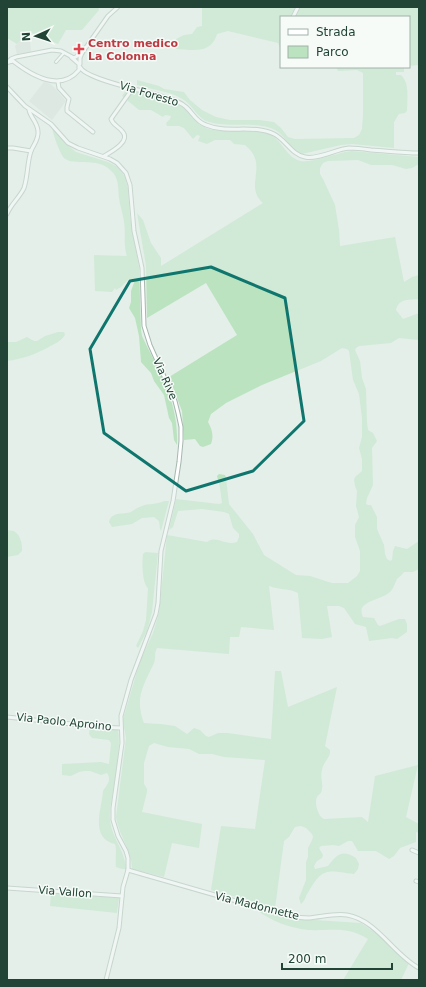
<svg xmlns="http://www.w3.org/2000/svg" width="426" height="987" font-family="'DejaVu Sans',sans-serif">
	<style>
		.built { fill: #d2e0d8 }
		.green { fill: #bbe3c0 }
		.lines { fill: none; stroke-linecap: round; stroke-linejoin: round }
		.pedestrian-casing { stroke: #a6b8b0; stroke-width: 4 }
		.minor-casing { stroke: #a6b8b0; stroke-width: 5 }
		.pedestrian { stroke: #fff; stroke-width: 2 }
		.minor { stroke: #fff; stroke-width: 3 }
		.marked { fill: none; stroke: #0f766e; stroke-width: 3; stroke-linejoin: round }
		.health-dot { fill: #e0444e; stroke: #f6fbf8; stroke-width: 1.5 }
		.labels { text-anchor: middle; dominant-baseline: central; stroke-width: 3; stroke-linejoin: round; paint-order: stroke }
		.health-label { font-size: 11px; font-weight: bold; fill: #be3a42; stroke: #f6fbf8; text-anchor: start }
		.street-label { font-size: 11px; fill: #214436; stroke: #f6fbf8 }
	</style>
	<rect width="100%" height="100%" fill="#e4efe9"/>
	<g class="built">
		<path d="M 24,31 L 27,33 L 25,36 L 30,39 L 31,52 L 17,54 L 15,46 L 18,43 Z"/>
		<path d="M 44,82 L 51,84 L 66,101 L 52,120 L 29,101 Z"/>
	</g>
	<g class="green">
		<path d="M 7,7 L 98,7 L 99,10 L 82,30 L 66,30 L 58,44 L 27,31 L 17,44 L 7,38 Z"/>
		<path d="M 202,7 L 291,7 L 296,9 L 298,7 L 419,7 L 419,65 L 409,66 L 409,17 L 281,17 L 281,50 L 278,43 L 228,31 L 217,34 C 211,54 194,50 176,49 L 174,47 L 176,39 L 184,35 L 192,34 L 197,27 L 202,26 Z"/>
		<path d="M 336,67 L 404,67 L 404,72 L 396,72 L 396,75 L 401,75 C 410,83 407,100 407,111 L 405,113 L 399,114 L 394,122 L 394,148 L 352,144 L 341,145 L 302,154 C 290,150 285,134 273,129 C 254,121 228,128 209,122 C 198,119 193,106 184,100 C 173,92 150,89 137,85 L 137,80 L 159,86 L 164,89 L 184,92 L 190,100 L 202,110 L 216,117 L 230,120 L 259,120 L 274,122 L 281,128 L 288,137 L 295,139 L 354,138 L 359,135 L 362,129 L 363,115 L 363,73 L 357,70 L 338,71 Z"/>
		<path d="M 127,89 C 141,93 169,98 180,105 C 194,115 194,126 213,130 C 227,132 262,129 271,135 C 282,141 288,159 301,161 C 315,163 337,152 352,151 L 419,157 L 419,164 L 412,168 L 406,169 L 392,165 L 371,165 L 358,160 L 328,161 L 323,163 L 320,168 L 320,174 L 323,179 L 335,205 L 339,230 L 340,246 L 395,237 L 404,282 L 412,277 L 419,275 L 419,299 C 409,300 399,298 396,310 L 403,319 L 419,313 L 419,340 L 399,338 L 391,343 L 359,346 L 356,348 L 355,350 L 360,361 L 362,378 L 366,389 L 367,422 L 368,430 L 373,433 L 377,441 L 372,448 L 373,485 L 367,498 L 366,504 L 368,505 L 371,505 L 377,517 L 377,529 L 384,545 L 385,554 L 387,559 L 390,561 L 392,560 L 393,551 L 395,546 L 407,549 L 419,541 L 419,569 L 413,572 L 404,572 C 402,575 399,577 397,579 C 395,583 394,587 391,591 C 382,601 355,600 363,617 L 374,618 L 378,625 L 380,626 L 399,619 L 405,619 L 407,624 L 407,632 L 397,639 L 392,638 L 369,641 L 366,627 L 355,624 L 344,608 L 339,606 L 327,606 L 332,637 L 322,639 L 302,638 L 298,593 C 289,588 279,590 269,586 L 274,630 L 241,627 L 239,637 L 230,637 L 229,654 L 157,648 C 154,653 156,658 154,663 C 144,685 134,697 144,723 L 161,724 L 175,726 L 187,734 L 194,728 L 200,730 L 206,736 L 209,737 L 218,733 L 228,733 L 271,739 L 275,671 L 281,671 L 288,707 L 337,687 L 325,746 L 330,750 C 331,758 323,762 322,770 C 320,777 323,782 322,789 C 322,793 319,794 317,797 C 314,803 318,816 324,819 L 362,817 L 368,822 L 375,776 L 418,765 L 406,817 L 419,824 L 419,833 L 416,832 L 416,842 L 400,848 L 394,856 L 389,859 L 376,851 L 358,851 L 352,841 L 348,841 L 339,846 L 333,845 L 321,846 L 319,848 L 323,855 L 322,858 L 317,861 L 314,866 L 315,869 L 328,866 C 337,854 342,849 356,858 L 359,864 L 358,869 L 354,874 C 329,871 323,866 309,891 C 305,896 306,900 301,904 L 299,898 L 306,880 L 306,862 L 308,857 L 308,848 L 312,840 L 313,837 L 312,834 L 306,828 L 301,826 L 295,827 L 289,837 L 284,841 L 275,908 L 211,890 L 221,826 L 255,829 L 265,760 L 224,757 L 212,754 L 199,754 L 189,749 L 168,747 L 154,743 L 149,746 L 144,763 L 144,784 L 147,789 L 147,792 L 142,812 L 202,824 L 199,848 L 172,843 L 164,877 L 132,869 C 132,850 119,836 116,817 L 126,738 L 123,722 L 124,716 L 140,661 L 153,633 L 159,613 L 167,535 L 207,542 C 217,535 224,546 237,542 L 239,537 L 239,534 L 233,528 L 229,514 L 224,512 L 202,509 L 178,511 L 173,527 L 169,530 L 176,499 L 219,504 L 222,503 L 220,488 L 217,476 L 219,474 L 225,475 L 226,478 L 229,504 L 253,534 L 264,555 L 296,575 L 310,576 L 332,583 L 348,583 L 357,576 L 360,571 L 360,551 L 355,537 L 355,525 L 359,517 L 356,506 L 357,491 L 355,486 L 354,480 L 355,477 L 362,471 L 362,459 L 359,448 L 362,437 L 362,418 L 359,394 L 353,380 L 349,351 L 347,349 L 342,348 L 321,361 L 262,385 L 226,403 L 211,414 L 208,422 C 212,429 214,436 211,444 L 203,447 L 200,446 L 195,439 L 184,440 L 182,411 L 169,377 L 237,335 L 206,283 L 147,318 L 146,266 L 137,213 L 143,220 L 151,243 L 161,258 L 161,266 L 263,203 C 243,186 270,165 245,145 L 234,144 L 230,140 L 215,140 L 207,144 L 198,141 L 200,136 L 197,135 L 193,139 L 184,128 L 179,126 L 167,126 L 166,123 L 170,119 L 171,116 L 165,115 L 163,117 L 151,110 L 139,110 L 122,96 Z"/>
		<path d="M 52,127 L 71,148 L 76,152 L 108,162 L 118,167 L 125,177 L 128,189 L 130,217 L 139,267 L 141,330 L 142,336 C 160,374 179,402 177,445 L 174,440 L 172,423 L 169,418 L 164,395 L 154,381 L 151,373 L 141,362 L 139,336 L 135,318 L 129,308 L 131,302 L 131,291 L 135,280 L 129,279 L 121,287 L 116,290 L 115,288 L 112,292 L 95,291 L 94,255 L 127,256 C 123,245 126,234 124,222 C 123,214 120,206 119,198 C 118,190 119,181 114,174 C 99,154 76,168 64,158 C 60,153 53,135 52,127 Z"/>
		<path d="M 58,332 L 64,332 L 65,335 C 60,342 54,344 47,348 C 33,355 22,359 7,361 L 7,342 L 16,342 L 27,337 L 34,341 L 37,341 L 45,336 Z"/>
		<path d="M 164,501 L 169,501 L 161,531 L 160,529 L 159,521 L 154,517 L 142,518 L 132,524 L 112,527 L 109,522 C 112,511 122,515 131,512 C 134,510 138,507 142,506 C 149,503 156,505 164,501 Z"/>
		<path d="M 7,530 L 14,531 C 21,536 22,543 22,551 L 18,555 L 7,557 Z"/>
		<path d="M 145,552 L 158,553 L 152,612 L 147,631 L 138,648 L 136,646 L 143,631 L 146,620 L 148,588 C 142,583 142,562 143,554 Z"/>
		<path d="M 90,727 L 118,729 C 121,749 116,771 113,791 C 112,800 109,809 110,819 C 111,837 125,850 126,869 L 122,869 L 116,867 C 115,859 117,851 115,844 C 89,838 102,808 103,791 C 107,785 112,780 107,773 L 101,775 L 90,771 L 84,771 L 79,772 L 71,776 L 62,775 L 62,764 L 101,762 L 109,764 L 111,743 L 109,740 L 92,738 L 89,734 Z"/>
		<path d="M 51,893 L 119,898 L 117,913 L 50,906 Z"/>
		<path d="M 257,910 L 299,919 L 361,923 L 380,936 L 409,963 L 401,980 L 343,980 L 368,939 C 347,926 331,931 308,930 C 290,928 271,921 257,910 Z"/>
	</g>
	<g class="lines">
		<defs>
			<path id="pedestrian" d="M 56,62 L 64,53"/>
			<g id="minor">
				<path d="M 293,17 L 298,7"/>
				<path d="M 9,62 L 13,61 C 31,75 60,93 79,70 L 79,64 L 71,57"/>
				<path d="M 7,63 L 11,59 L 16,57 L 52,50 L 61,51 L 74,58 L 82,53"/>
				<path d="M 80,64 L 80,58 L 82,53 L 108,16 L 118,7"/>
				<path d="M 80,67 C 85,79 144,91 158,95 C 167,98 179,100 186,107 C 193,113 196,122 206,125 C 227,134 253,124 274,134 C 286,140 292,155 305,157 C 318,160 336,149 349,148 C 356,148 364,149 371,150 C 387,151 403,153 419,153"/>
				<path d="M 58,82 L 59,88 L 69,99 L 67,107 L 67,111 L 93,132"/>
				<path d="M 7,87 L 25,106 L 51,124 L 68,143 L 78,148 L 110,159 L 117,163 L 126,173 L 130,185 L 134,231 L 142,268 L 144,326 L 150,345 L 175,401 L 178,413 L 181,427 L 181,441 L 179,462 L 173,501 L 161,551 L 158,603 L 156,614 L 131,680 L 121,716 L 122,743 L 113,808 L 113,820 L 118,836 L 126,851 L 128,858 L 128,870 L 123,887 L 119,928 L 106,980"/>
				<path d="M 7,148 L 13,148 L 31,151"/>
				<path d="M 104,156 C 111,152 132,141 122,131 C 118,126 113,125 111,119 L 133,88"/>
				<path d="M 7,214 C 11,204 20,197 24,188 C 28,176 27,163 31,151 C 34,144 39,139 38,131 C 37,121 29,116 29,109"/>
				<path d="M 7,717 L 99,727 L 121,728"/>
				<path d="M 412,850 L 419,853"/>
				<path d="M 128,870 L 288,916 C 295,917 302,918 309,918 C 322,917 334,913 347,915 C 377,920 394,955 419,968"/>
				<path d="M 416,881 L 419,882"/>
				<path d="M 7,888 L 122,896"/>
			</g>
		</defs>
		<use href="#pedestrian" class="pedestrian-casing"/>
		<use href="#minor" class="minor-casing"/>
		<use href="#pedestrian" class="pedestrian"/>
		<use href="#minor" class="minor"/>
	</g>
	<path d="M0 0H426V987H0ZM 211,267 L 285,298 L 304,421 L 253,471 L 186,491 L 104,433 L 90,349 L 130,281 Z" fill="#e4efe9" fill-opacity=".55" fill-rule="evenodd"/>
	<path class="marked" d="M 211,267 L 285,298 L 304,421 L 253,471 L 186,491 L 104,433 L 90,349 L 130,281 Z"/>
	<path class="health-dot" d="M77 43h4v4h4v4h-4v4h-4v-4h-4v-4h4z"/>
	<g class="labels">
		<g class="health-label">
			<text x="88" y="43">Centro medico<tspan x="88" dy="13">La Colonna</tspan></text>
		</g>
		<g class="street-label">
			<text transform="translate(149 94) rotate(17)">Via Foresto</text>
			<text transform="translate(165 379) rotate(66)">Via Rive</text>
			<text transform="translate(64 722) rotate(6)">Via Paolo Aproino</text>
			<text transform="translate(65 892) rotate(4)">Via Vallon</text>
			<text transform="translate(257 906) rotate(14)">Via Madonnette</text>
		</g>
	</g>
	<rect width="426" height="987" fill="none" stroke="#214436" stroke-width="16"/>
	<rect x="280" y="16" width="130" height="52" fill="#f6fbf8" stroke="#a1b2aa"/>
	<rect x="288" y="29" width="20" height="6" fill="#ffffff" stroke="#a1b2aa"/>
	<text x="316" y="36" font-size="12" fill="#214436">Strada</text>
	<rect x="288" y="46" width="20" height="12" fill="#bbe3c0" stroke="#a1b2aa"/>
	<text x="316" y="56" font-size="12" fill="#214436">Parco</text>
	<g transform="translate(36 36) rotate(267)" stroke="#f6fbf8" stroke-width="3" paint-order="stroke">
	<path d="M0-3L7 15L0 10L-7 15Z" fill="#214436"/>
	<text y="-6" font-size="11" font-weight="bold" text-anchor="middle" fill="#214436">N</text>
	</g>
	<path d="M282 963v6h110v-6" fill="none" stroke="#214436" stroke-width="2"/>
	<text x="288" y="963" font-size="12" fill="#214436" stroke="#f6fbf8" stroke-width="3" paint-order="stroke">200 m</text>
</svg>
